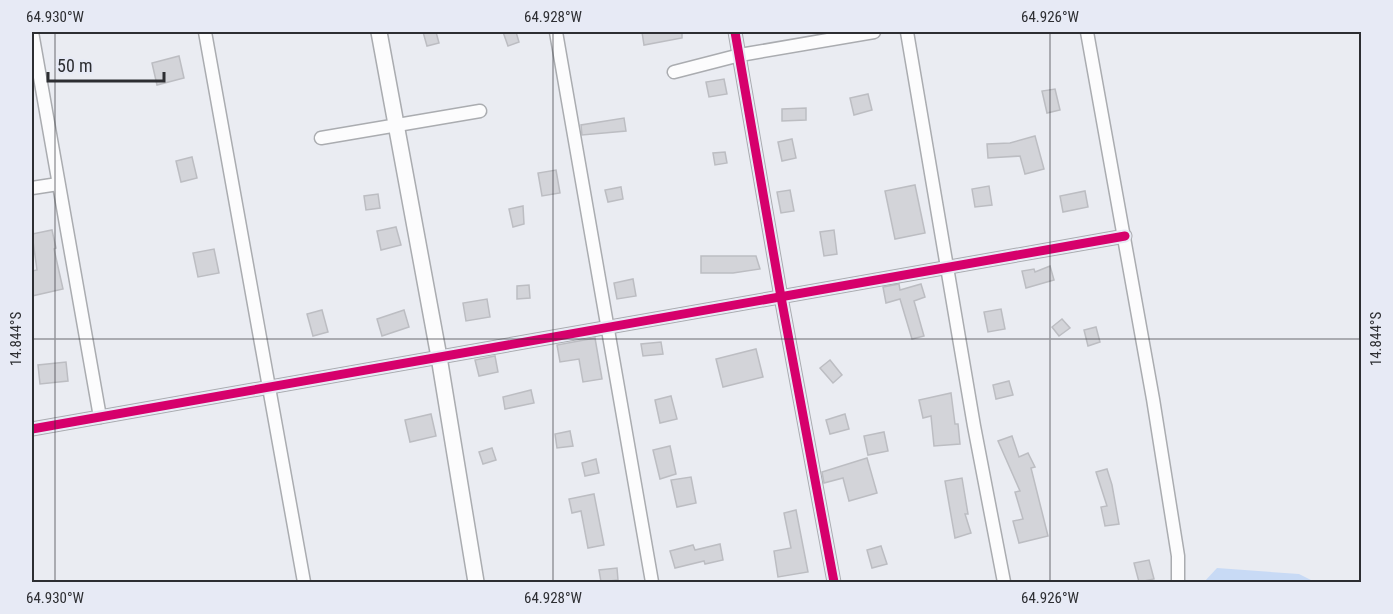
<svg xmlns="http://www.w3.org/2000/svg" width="1393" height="614" font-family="'Roboto Condensed',sans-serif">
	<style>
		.water { fill: #c8daf5 }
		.building { fill: #d3d4d9; stroke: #bcbdc2; stroke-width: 1.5 }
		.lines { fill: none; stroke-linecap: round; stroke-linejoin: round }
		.minor-casing { stroke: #aaacb0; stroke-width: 15 }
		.tertiary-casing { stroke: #aaacb0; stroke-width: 18 }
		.minor { stroke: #fcfcfd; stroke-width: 12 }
		.tertiary { stroke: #fcfcfd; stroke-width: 15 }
		.cycleway-casing { stroke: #e7eaf5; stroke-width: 13 }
		.cycleway { stroke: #d6006c; stroke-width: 9 }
		.ticks { fill: none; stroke: #2d2e32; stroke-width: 1.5; stroke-opacity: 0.45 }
		.neatline { fill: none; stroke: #2d2e32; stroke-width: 2 }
		.ticks-label { font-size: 15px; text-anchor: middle; fill: #2d2e32 }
	</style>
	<rect width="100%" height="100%" fill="#eaecf2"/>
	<path class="water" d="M 1217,568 L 1299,574 L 1315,582 L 1204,582 Z"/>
	<g class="building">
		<path d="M 423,32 L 436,32 L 439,43 L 427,46 Z"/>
		<path d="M 503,32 L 516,32 L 519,42 L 508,46 Z"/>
		<path d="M 642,32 L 682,32 L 682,38 L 644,45 Z"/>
		<path d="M 179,56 L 184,78 L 157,85 L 152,63 Z"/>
		<path d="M 724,79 L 727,94 L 709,97 L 706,82 Z"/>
		<path d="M 1055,89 L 1060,110 L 1047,113 L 1042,91 Z"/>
		<path d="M 868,94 L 872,110 L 854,115 L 850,98 Z"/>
		<path d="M 806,108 L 806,120 L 782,121 L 782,109 Z"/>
		<path d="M 624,118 L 626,131 L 582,135 L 581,125 Z"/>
		<path d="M 1035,136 L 1044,169 L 1025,174 L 1020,156 L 988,158 L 987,144 L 1010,143 Z"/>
		<path d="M 792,139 L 796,158 L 782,161 L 778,142 Z"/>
		<path d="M 725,152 L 727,163 L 715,165 L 713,153 Z"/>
		<path d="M 192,157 L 197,178 L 181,182 L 176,161 Z"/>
		<path d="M 556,170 L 560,193 L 542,196 L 538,173 Z"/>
		<path d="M 915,185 L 925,233 L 895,239 L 885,191 Z"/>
		<path d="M 989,186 L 992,205 L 975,207 L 972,189 Z"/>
		<path d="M 621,187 L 623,199 L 608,202 L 605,190 Z"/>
		<path d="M 790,190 L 794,211 L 781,213 L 777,192 Z"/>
		<path d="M 1085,191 L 1088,207 L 1063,212 L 1060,196 Z"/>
		<path d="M 378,194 L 380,208 L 366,210 L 364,196 Z"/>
		<path d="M 523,206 L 524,224 L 513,227 L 509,209 Z"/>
		<path d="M 396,227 L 401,245 L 381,250 L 377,231 Z"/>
		<path d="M 52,230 L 56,248 L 54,249 L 63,289 L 32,296 L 32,271 L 37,270 L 32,234 Z"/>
		<path d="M 834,230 L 837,254 L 824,256 L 820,232 Z"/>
		<path d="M 214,249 L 219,273 L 198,277 L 193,253 Z"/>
		<path d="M 701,256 L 756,256 L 760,269 L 733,273 L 701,273 Z"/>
		<path d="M 1050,266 L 1054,280 L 1026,288 L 1022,271 L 1034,269 L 1035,272 Z"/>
		<path d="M 633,279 L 636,296 L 617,299 L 614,283 Z"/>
		<path d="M 899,284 L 900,290 L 921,284 L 925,297 L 914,301 L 924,336 L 912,339 L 900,299 L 886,303 L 883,287 Z"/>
		<path d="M 529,285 L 530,298 L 517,299 L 517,286 Z"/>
		<path d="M 487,299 L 490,317 L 466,321 L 463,303 Z"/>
		<path d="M 1001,309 L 1005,329 L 988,332 L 984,312 Z"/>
		<path d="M 322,310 L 328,332 L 313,336 L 307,314 Z"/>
		<path d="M 404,310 L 409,327 L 382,336 L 377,319 Z"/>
		<path d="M 1062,319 L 1070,328 L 1059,336 L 1052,327 Z"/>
		<path d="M 1096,327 L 1100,342 L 1088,346 L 1084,330 Z"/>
		<path d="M 595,338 L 602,379 L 583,382 L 579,359 L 560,362 L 557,345 Z"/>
		<path d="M 661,342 L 663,354 L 643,356 L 641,344 Z"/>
		<path d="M 756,349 L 763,377 L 723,387 L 716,359 Z"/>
		<path d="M 495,356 L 498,372 L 479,376 L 475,360 Z"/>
		<path d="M 830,360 L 842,375 L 833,383 L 820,368 Z"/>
		<path d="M 66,362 L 68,381 L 40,384 L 38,365 Z"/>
		<path d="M 1009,381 L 1013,395 L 996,399 L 993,385 Z"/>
		<path d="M 531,390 L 534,403 L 505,409 L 503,397 Z"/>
		<path d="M 951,393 L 955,424 L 958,424 L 960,444 L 934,446 L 931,416 L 923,418 L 919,400 Z"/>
		<path d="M 671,396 L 677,419 L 660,423 L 655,400 Z"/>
		<path d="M 431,414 L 436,436 L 410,442 L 405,420 Z"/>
		<path d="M 845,414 L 849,429 L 830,434 L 826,420 Z"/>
		<path d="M 570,431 L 573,446 L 557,448 L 555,434 Z"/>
		<path d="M 884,432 L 888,451 L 868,455 L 864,436 Z"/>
		<path d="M 1012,436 L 1019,457 L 1028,453 L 1035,467 L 1031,468 L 1048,536 L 1019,543 L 1013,521 L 1023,519 L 1015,492 L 1020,491 L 998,441 Z"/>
		<path d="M 670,446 L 676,474 L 660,479 L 653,450 Z"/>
		<path d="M 492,448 L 496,460 L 483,464 L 479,452 Z"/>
		<path d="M 867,458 L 877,493 L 849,501 L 843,478 L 824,483 L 822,472 Z"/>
		<path d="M 596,459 L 599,473 L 585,476 L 582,463 Z"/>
		<path d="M 1107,469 L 1112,485 L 1119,524 L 1105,526 L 1101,507 L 1107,506 L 1096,472 Z"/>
		<path d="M 691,477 L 696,503 L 677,507 L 671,480 Z"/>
		<path d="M 962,478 L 968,514 L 965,514 L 971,533 L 955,538 L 945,481 Z"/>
		<path d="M 594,494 L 604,545 L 588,548 L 581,511 L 572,513 L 569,499 Z"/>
		<path d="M 796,510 L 808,572 L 778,577 L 774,551 L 791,548 L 784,513 Z"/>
		<path d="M 720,544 L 723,560 L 705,564 L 704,561 L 675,568 L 670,551 L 693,545 L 695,550 Z"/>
		<path d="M 881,546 L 887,564 L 872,568 L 867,550 Z"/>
		<path d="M 1149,560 L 1154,579 L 1139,582 L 1134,563 Z"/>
		<path d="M 617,568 L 618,580 L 601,582 L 599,570 Z"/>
	</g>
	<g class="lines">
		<defs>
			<g id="minor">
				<path d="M 32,32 L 100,417"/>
				<path d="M 205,32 L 304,582"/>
				<path d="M 556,32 L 652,582"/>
				<path d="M 735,32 L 781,297 L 834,582"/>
				<path d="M 907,32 L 974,426 L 1004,582"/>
				<path d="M 1087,32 L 1153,399 L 1178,556 L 1178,582"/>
				<path d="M 674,72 L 740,55 L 874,32"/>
				<path d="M 321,138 L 480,111"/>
				<path d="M 32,188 L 58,184"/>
				<path d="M 32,429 L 1125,236"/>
			</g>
			<path id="tertiary" d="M 379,32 L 439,357 L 476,582"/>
		</defs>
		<use href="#minor" class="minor-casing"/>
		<use href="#tertiary" class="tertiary-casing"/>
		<use href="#minor" class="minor"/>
		<use href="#tertiary" class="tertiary"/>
		<defs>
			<g id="cycleway">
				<path d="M 735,32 L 781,297 L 834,582"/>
				<path d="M 32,429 L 1125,236"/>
			</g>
		</defs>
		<use href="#cycleway" class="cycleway-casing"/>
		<use href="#cycleway" class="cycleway"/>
	</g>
	<path class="ticks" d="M 55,32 L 55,582M 553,32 L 553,582M 1050,32 L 1050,582M 32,339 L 1362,339"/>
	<rect width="1393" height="614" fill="none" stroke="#e7eaf5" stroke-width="66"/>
	<path d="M48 72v9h116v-9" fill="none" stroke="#2d2e32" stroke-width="3"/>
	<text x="57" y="72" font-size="18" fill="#2d2e32" stroke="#e7eaf5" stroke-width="4.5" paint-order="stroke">50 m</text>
	<rect x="33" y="33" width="1327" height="548" class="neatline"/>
	<g class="ticks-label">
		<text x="55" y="22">64.930°W</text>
		<text x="553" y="22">64.928°W</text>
		<text x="1050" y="22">64.926°W</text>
		<text transform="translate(16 339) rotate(-90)" y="5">14.844°S</text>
		<text transform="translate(1376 339) rotate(-90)" y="5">14.844°S</text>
		<text x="55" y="603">64.930°W</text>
		<text x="553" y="603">64.928°W</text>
		<text x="1050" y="603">64.926°W</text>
	</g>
</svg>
